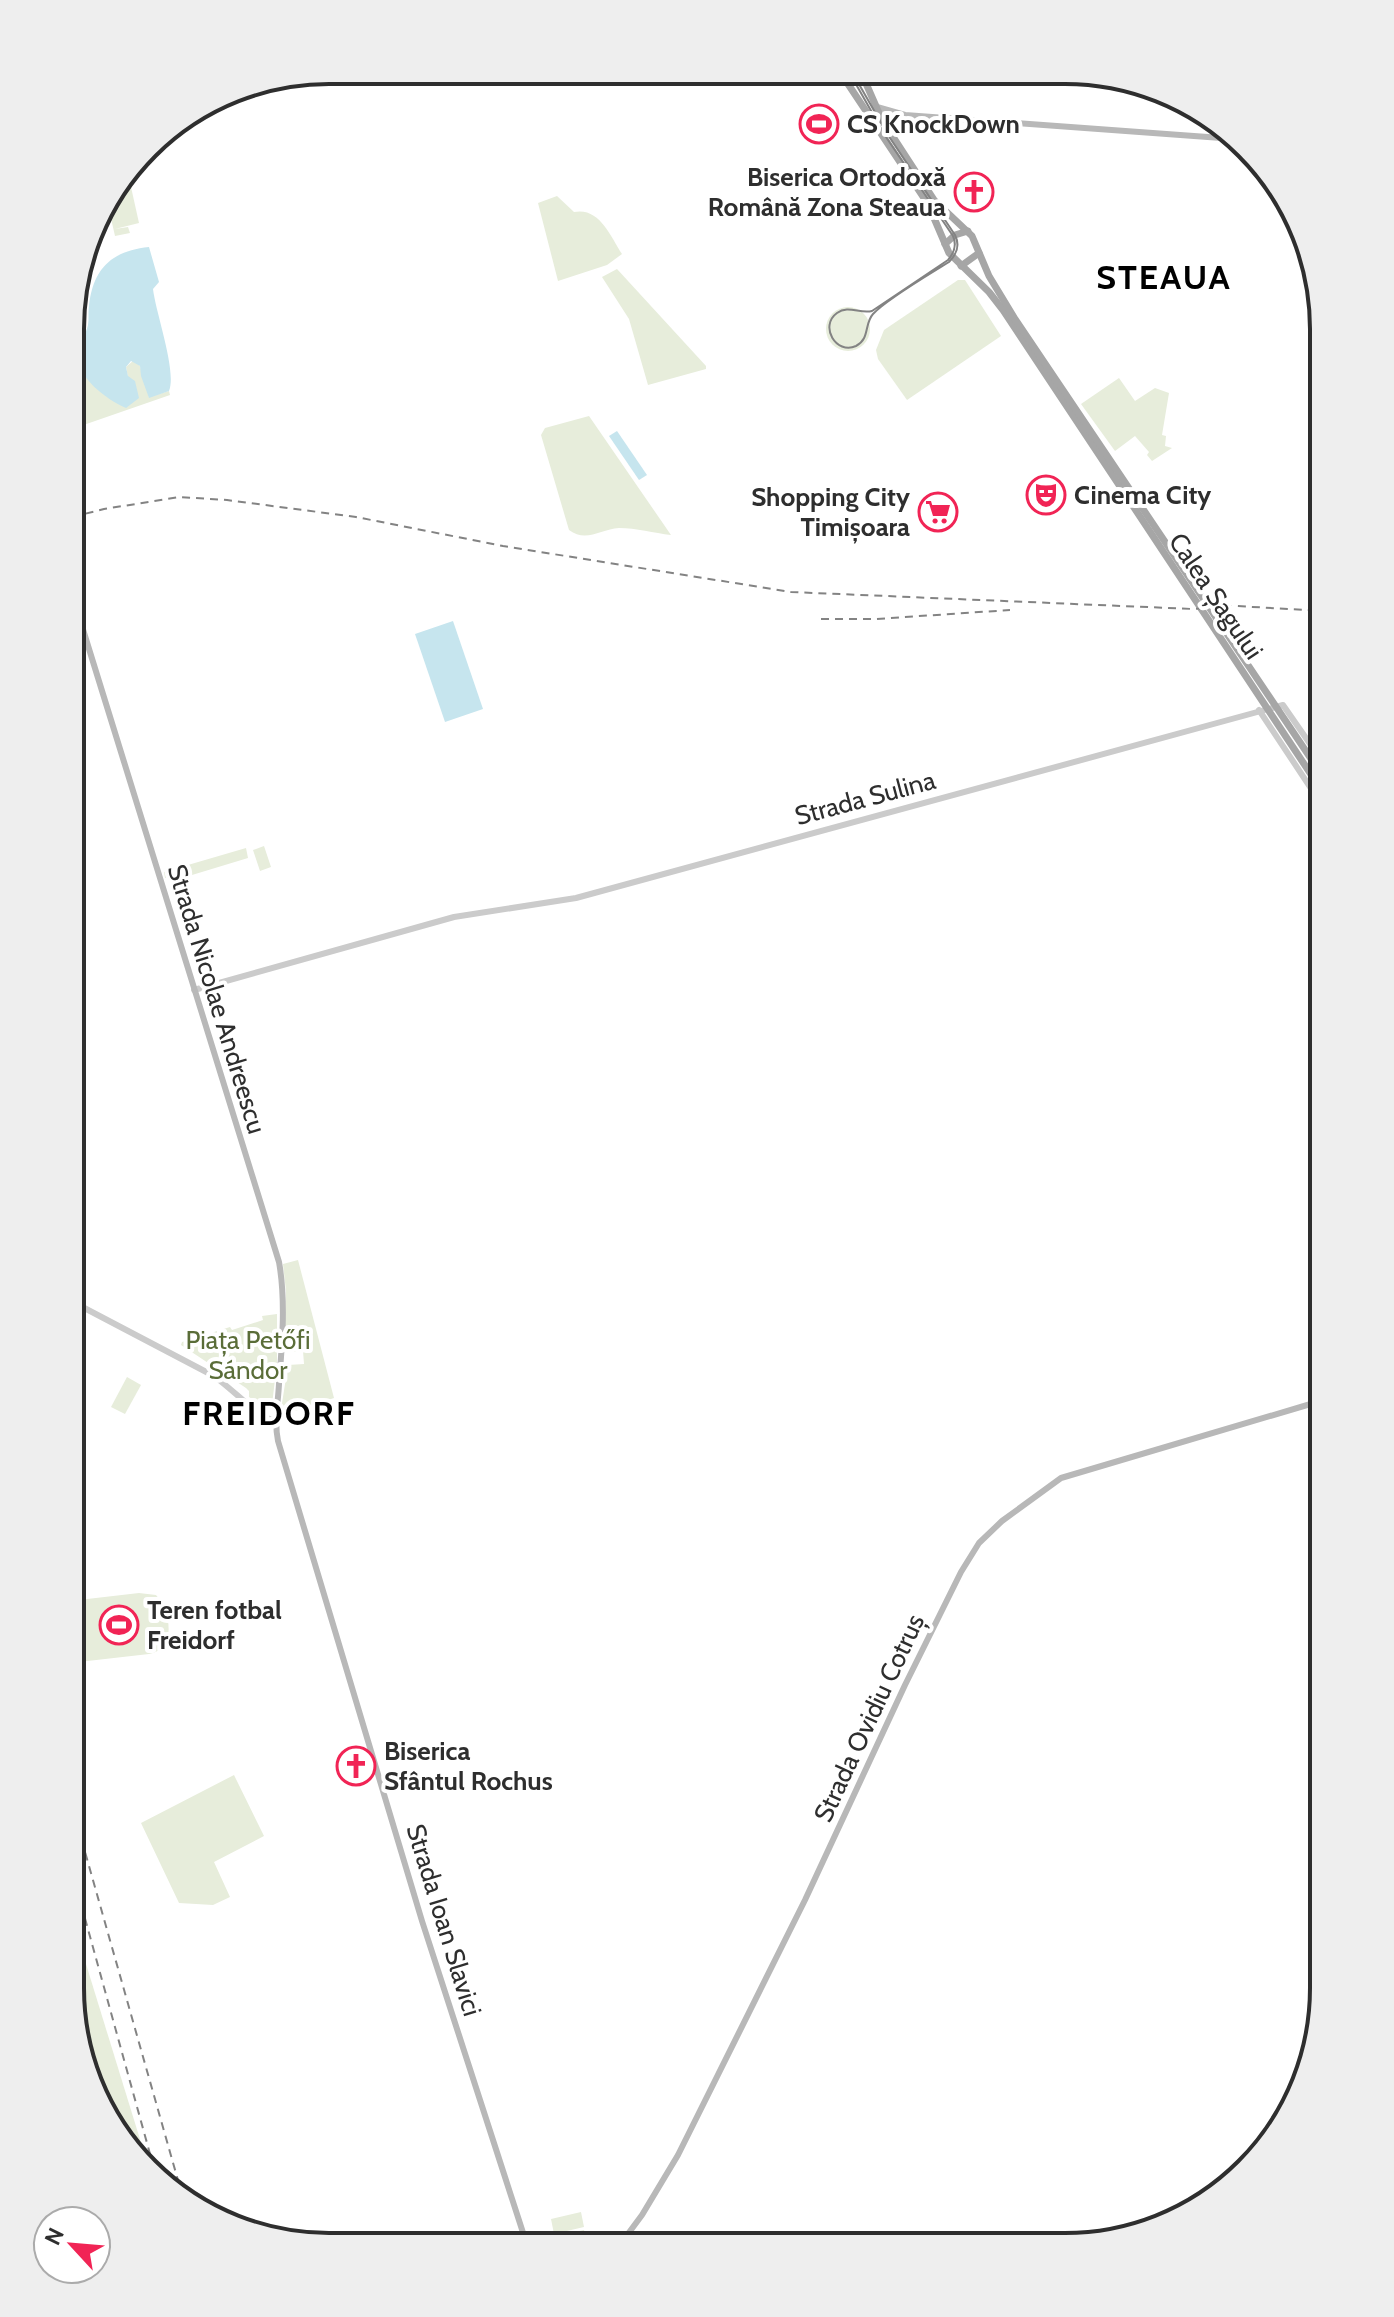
<svg xmlns="http://www.w3.org/2000/svg" width="1394" height="2317" font-family="Cabin,sans-serif">
	<style>
		.green { fill: #e7eddb }
		.water { fill: #c6e5ee }
		.lines { fill: none; stroke-linecap: round; stroke-linejoin: round }
		.tertiary { stroke: #cbcbcb; stroke-width: 6 }
		.secondary { stroke: #b8b8b8; stroke-width: 6 }
		.primary { stroke: #a6a6a6; stroke-width: 7 }
		.tram { stroke: #838383; stroke-width: 2 }
		.rail { stroke: #838383; stroke-width: 2; stroke-dasharray: 8 6; stroke-linecap: butt }
		.labels { text-anchor: middle; dominant-baseline: central; stroke-width: 8; stroke-linejoin: round; paint-order: stroke }
		.poi-label { font-size: 26px; font-weight: bold; fill: #2e2e2e; stroke: #fff; text-anchor: start }
		.street-label { font-size: 26px; fill: #2e2e2e; stroke: #fff }
		.park-label { font-size: 26px; fill: #5a6d38; stroke: #fff }
		.district-label { font-size: 34px; font-weight: bold; letter-spacing: 2px; fill: #000; stroke: #fff }
		.rim { fill: none; stroke: #2e2e2e; stroke-width: 4 }
	</style>
	<rect width="100%" height="100%" fill="#fff"/>
	<g class="green">
		<path d="M 131,187 L 139,223 L 115,229 L 128,227 L 130,233 L 115,236 L 107,201 L 115,191 Z"/>
		<path d="M 557,196 L 574,212 C 599,207 610,235 622,254 L 607,265 L 558,281 L 538,203 Z"/>
		<path d="M 617,269 L 706,366 L 706,369 L 648,385 L 629,319 L 602,277 Z"/>
		<path d="M 958,280 L 965,280 L 1001,336 L 907,400 L 878,359 L 876,350 L 884,330 Z"/>
		<circle cx="848" cy="329" r="22"/>
		<path d="M 134,360 L 140,366 L 149,397 L 169,391 L 170,395 L 72,429 L 72,371 L 77,363 L 86,378 L 128,377 L 126,367 Z"/>
		<path d="M 1119,378 L 1135,401 L 1155,388 L 1169,393 L 1162,435 L 1166,436 L 1165,446 L 1172,448 L 1152,461 L 1147,455 L 1149,452 L 1135,436 L 1115,451 L 1081,404 Z"/>
		<path d="M 589,416 L 671,535 C 654,533 636,528 619,528 C 601,529 586,543 569,530 L 541,435 L 545,428 Z"/>
		<path d="M 264,846 L 271,867 L 260,871 L 253,850 Z"/>
		<path d="M 246,848 L 248,858 L 192,875 L 191,871 L 165,878 L 164,872 Z"/>
		<path d="M 71,1125 L 85,1177 L 71,1182 Z"/>
		<path d="M 298,1260 L 334,1398 L 280,1416 L 288,1365 L 304,1364 L 303,1351 L 288,1352 L 284,1347 L 286,1291 L 283,1264 Z"/>
		<path d="M 277,1314 L 277,1362 L 272,1405 L 268,1409 L 249,1397 L 249,1391 L 246,1388 L 181,1345 L 182,1342 L 230,1327 L 232,1330 L 263,1320 L 262,1316 Z"/>
		<path d="M 127,1377 L 141,1385 L 125,1414 L 111,1407 Z"/>
		<path d="M 139,1593 L 156,1595 C 171,1612 177,1649 149,1654 L 70,1663 L 70,1601 Z"/>
		<path d="M 234,1775 L 264,1836 L 214,1862 L 230,1897 L 213,1905 L 179,1903 L 141,1823 Z"/>
		<path d="M 70,1912 L 147,2162 L 90,2087 L 70,1988 Z"/>
		<path d="M 581,2212 L 584,2227 L 554,2234 L 551,2219 Z"/>
		<path d="M 584,2230 L 588,2245 L 557,2246 L 555,2236 Z"/>
	</g>
	<g class="water">
		<path d="M 149,247 L 159,282 L 153,289 C 156,314 177,371 169,391 L 149,398 L 141,376 L 140,366 L 131,361 L 126,367 L 128,376 L 135,381 L 139,398 L 126,408 C 105,399 72,374 78,349 C 81,340 86,334 88,325 C 89,319 88,313 89,306 C 93,269 111,251 149,247 Z"/>
		<path d="M 617,431 L 647,475 L 639,480 L 609,436 Z"/>
		<path d="M 453,621 L 483,709 L 445,722 L 415,634 Z"/>
	</g>
	<g class="lines">
		<g class="tertiary">
			<path d="M 492,70 L 563,77 L 607,71"/>
			<path d="M 1259,710 L 1324,808"/>
			<path d="M 194,990 L 454,917 L 576,898 L 1283,705 L 1324,764"/>
			<path d="M 71,1301 L 212,1375 C 230,1386 258,1418 275,1421"/>
		</g>
		<g class="secondary">
			<path d="M 877,107 L 905,115 L 1235,139"/>
			<path d="M 72,594 L 279,1262 C 286,1301 282,1345 279,1384 C 278,1404 274,1421 278,1441 L 422,1921 L 527,2245"/>
			<path d="M 619,2246 L 642,2215 L 678,2155 L 805,1900 L 905,1685 L 961,1572 L 979,1543 L 1002,1521 L 1061,1478 L 1324,1400"/>
		</g>
		<g class="primary">
			<path d="M 840,72 L 928,204 L 949,253 L 989,292 L 1003,310 L 1324,794"/>
			<path d="M 861,72 L 882,120 L 934,200 L 972,236 L 989,276 L 1015,319 L 1324,778"/>
			<path d="M 945,244 L 955,235 L 968,231"/>
			<path d="M 961,266 L 979,253"/>
		</g>
		<g class="tram">
			<path d="M 468,70 C 526,91 584,81 643,71"/>
			<path d="M 849,72 L 886,137 L 953,236 C 957,245 954,253 948,260 L 872,311 C 860,314 848,305 837,313 C 819,326 836,355 856,346 C 870,339 864,324 873,314 C 887,299 930,274 949,262 C 957,254 960,245 955,235 L 888,135 L 852,72"/>
		</g>
		<g class="rail">
			<path d="M 72,517 L 104,509 L 180,497 L 227,500 L 356,517 L 503,546 L 791,592 L 1193,609 L 1236,606 L 1324,611"/>
			<path d="M 821,619 L 876,619 L 1010,610"/>
			<path d="M 70,1799 L 183,2198"/>
			<path d="M 70,1864 L 155,2172"/>
		</g>
	</g>
	<defs>
		<symbol id="stadium-ring" viewBox="-11 -11 22 22"><circle r="9.5" fill="#fff" stroke="#f12455" stroke-width="1.5"/><path d="M0-5a6.5 5 0 1 0 0 10a6.5 5 0 1 0 0-10ZM-3.5-1.8h7v3.6h-7Z" fill="#f12455"/></symbol>
		<symbol id="church-ring" viewBox="-11 -11 22 22"><circle r="9.5" fill="#fff" stroke="#f12455" stroke-width="1.5"/><path d="M-1.2-6h2.4v3.5h3.3v2.4h-3.3V6h-2.4V-.1h-3.3v-2.4h3.3Z" fill="#f12455"/></symbol>
		<symbol id="theatre-ring" viewBox="-11 -11 22 22"><circle r="9.5" fill="#fff" stroke="#f12455" stroke-width="1.5"/><path d="M-5-5.5Q0-4 5-5.5V0Q5 5 0 6Q-5 5-5 0ZM-3.3-2.5H-1v1.5H-3.3ZM1-2.5H3.3v1.5H1ZM-2.8 1Q0 5.5 2.8 1Z" fill="#f12455"/></symbol>
		<symbol id="supermarket-ring" viewBox="-11 -11 22 22"><circle r="9.5" fill="#fff" stroke="#f12455" stroke-width="1.5"/><path d="M-6-5.5h2.5l.6 2H6L4.5 2H-2.5L-4.4-4H-6ZM-1.5 3.2a1.3 1.3 0 1 0 .1 0ZM3 3.2a1.3 1.3 0 1 0 .1 0Z" fill="#f12455"/></symbol>
	</defs>
	<g fill-rule="evenodd">
		<use href="#stadium-ring" x="797" y="102" width="44" height="44"/>
		<use href="#church-ring" x="952" y="170" width="44" height="44"/>
		<use href="#theatre-ring" x="1024" y="473" width="44" height="44"/>
		<use href="#supermarket-ring" x="916" y="490" width="44" height="44"/>
		<use href="#stadium-ring" x="97" y="1603" width="44" height="44"/>
		<use href="#church-ring" x="334" y="1744" width="44" height="44"/>
	</g>
	<g class="labels">
		<g class="poi-label">
			<text x="847" y="124">CS KnockDown</text>
			<text x="946" y="177" text-anchor="end">Biserica Ortodoxă<tspan x="946" dy="30">Română Zona Steaua</tspan></text>
			<text x="1074" y="495">Cinema City</text>
			<text x="910" y="497" text-anchor="end">Shopping City<tspan x="910" dy="30">Timișoara</tspan></text>
			<text x="147" y="1610">Teren fotbal<tspan x="147" dy="30">Freidorf</tspan></text>
			<text x="384" y="1751">Biserica<tspan x="384" dy="30">Sfântul Rochus</tspan></text>
		</g>
		<g class="street-label">
			<text transform="translate(1216 596) rotate(56)">Calea Șagului</text>
			<text transform="translate(865 798) rotate(-15)">Strada Sulina</text>
			<text transform="translate(217 999) rotate(73)">Strada Nicolae Andreescu</text>
			<text transform="translate(869 1718) rotate(-65)">Strada Ovidiu Cotruș</text>
			<text transform="translate(444 1920) rotate(73)">Strada Ioan Slavici</text>
		</g>
		<g class="park-label">
			<text x="248" y="1340">Piața Petőfi<tspan x="248" dy="30">Sándor</tspan></text>
		</g>
		<g class="district-label">
			<text x="1164" y="277">STEAUA</text>
			<text x="269" y="1413">FREIDORF</text>
		</g>
	</g>
	<path d="M0 0H1394V2317H0ZM329 84H1065A245 245 0 0 1 1310 329V1988A245 245 0 0 1 1065 2233H329A245 245 0 0 1 84 1988V329A245 245 0 0 1 329 84Z" fill="#eee" fill-rule="evenodd"/>
	<path class="rim" d="M329 84H1065A245 245 0 0 1 1310 329V1988A245 245 0 0 1 1065 2233H329A245 245 0 0 1 84 1988V329A245 245 0 0 1 329 84Z"/>
	<g transform="translate(72 2245) rotate(296)"><circle r="38" fill="#ffffff" stroke="#ababab" stroke-width="2"/>
	<path d="M0-6L14 30L0 20L-14 30Z" fill="#f12455"/>
	<text y="-12" font-size="22" font-weight="bold" text-anchor="middle" fill="#2e2e2e">N</text>
	</g>
</svg>
